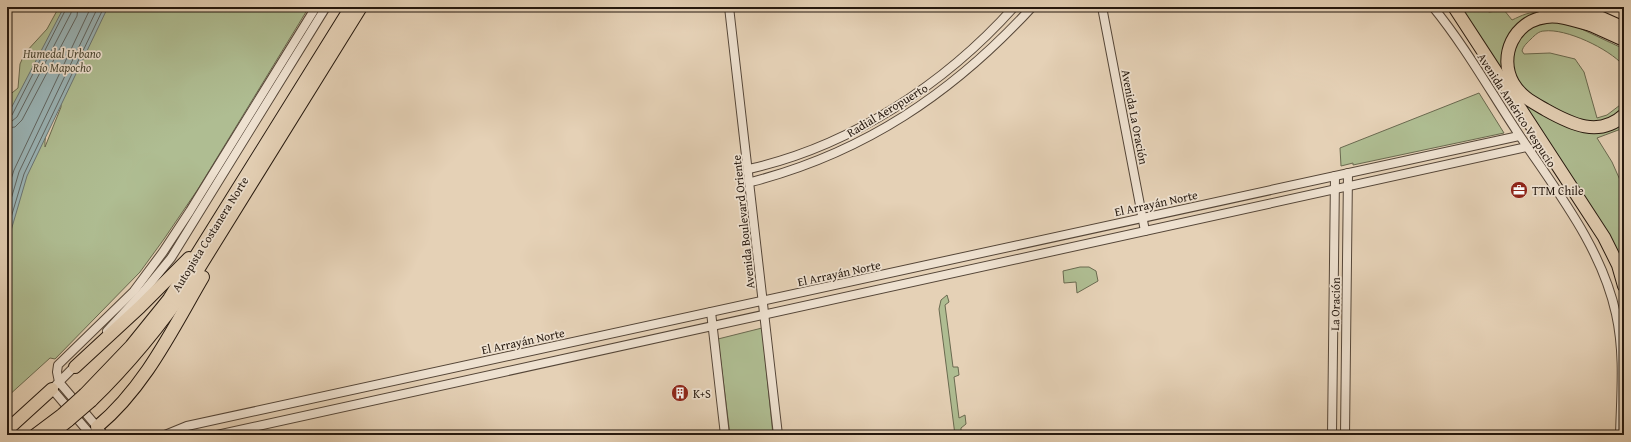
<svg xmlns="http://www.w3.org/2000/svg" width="1631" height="442" font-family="'Gentium Book Plus',serif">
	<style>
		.green { fill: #afbd92; stroke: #6a6a50; fill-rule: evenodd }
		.water { fill: #9ab5b8; stroke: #6b7674 }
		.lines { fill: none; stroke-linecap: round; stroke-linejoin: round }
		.shore { stroke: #606663; stroke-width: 1 }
		.minor-casing { stroke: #554638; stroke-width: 10 }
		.highway-casing { stroke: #25180e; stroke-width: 14 }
		.minor { stroke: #eee1d0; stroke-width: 8 }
		.highway { stroke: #e5d1b6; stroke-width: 12 }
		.highway-bridge-casing { stroke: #25180e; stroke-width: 14; stroke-linecap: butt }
		.highway-bridge { stroke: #e5d1b6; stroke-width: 12 }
		.labels { text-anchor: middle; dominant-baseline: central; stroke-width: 3.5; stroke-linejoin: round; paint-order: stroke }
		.park-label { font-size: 12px; font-style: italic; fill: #4e4a36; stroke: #eee1d0 }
		.street-label { font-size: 12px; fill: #25180e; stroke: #eee1d0 }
		.poi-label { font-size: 12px; fill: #25180e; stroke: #eee1d0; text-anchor: start }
	</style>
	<rect width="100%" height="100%" fill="#e5d1b6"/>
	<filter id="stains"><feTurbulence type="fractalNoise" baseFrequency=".005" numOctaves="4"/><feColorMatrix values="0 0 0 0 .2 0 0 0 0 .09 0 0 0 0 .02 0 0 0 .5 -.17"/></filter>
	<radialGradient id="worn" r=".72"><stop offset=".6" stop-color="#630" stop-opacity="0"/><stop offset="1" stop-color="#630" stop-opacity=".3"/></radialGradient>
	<g class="green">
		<path d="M 59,7 L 309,7 L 198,189 L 164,239 L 140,272 L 55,359 L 50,358 L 7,397 L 7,97 L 18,88 L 20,64 L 25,53 L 47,29 ZM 61,104 L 61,107 L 45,147 C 44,134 50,113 61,104 Z"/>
		<path d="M 1460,7 L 1482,7 L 1489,12 L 1504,10 L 1512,20 C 1521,16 1531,10 1540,14 L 1527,21 L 1505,67 L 1501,70 Z"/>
		<path d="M 1550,21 L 1575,26 L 1624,49 L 1623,65 C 1609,49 1566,28 1544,31 C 1539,31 1535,35 1531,39 C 1528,42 1523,46 1522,51 L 1524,54 L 1550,53 L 1575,59 L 1584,72 L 1597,118 L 1607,115 L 1624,102 L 1624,107 C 1599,134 1576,120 1550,105 C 1542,101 1532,98 1526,92 C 1508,76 1509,47 1525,32 C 1532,25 1542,23 1550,21 Z"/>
		<path d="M 1479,93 L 1504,133 L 1353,165 L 1353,163 L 1341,166 L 1340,148 Z"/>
		<path d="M 1526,102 L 1572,127 L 1624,118 L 1624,126 L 1621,129 L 1597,138 L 1612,162 L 1624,189 L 1624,270 L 1522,106 Z"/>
		<path d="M 1080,267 L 1089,267 L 1096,271 L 1098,281 L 1077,293 L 1076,282 L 1064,283 L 1063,271 Z"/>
		<path d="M 947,295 L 949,302 L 945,305 L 953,367 L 958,367 L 959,375 L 954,377 L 959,418 L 965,415 L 966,424 L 961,428 L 961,435 L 955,435 L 939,309 L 941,300 Z"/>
		<path d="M 762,328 L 773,435 L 730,435 L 718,339 Z"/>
	</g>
	<path class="water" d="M 64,7 L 108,7 L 27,176 L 10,234 L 7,240 L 7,116 Z"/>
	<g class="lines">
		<g class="shore">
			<path d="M 7,117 L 12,115 L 67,7"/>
			<path d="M 7,122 L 12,121 L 17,117 L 71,13 L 72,7"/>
			<path d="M 7,128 L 15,127 L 22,120 L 77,16 L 78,7"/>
			<path d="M 7,192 L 14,170 L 91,7"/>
			<path d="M 7,213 L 19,172 L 98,7"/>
			<path d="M 7,231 L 24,174 L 104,7"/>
		</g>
		<defs>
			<g id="minor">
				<path d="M 729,7 L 778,435"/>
				<path d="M 1102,7 L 1145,231"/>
				<path d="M 1433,7 C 1464,45 1489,89 1516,130 C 1554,188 1601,245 1616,314 C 1625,354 1621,395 1620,435"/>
				<path d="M 749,169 C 851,146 945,84 1014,7"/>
				<path d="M 751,182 C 864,153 953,93 1032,7"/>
				<path d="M 711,312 L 725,435"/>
				<path d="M 107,331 L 144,291 L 171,258 L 326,7"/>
				<path d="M 78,363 L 52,389 L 91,435"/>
				<path d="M 104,435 L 59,382 L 57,372 L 58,365 L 134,291 L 163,252 L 190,211 L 316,7"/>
				<path d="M 165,435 L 187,426 L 1519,136"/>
				<path d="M 217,435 L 1527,147"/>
				<path d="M 1332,435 L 1335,176"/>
				<path d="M 1345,435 L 1348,173"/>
			</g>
			<g id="highway">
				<path d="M 1454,7 L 1604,237 L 1618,265 L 1624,286"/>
				<path d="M 1551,7 L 1624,40"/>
				<path d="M 1577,7 L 1624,28"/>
				<path d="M 1591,25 C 1576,21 1561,15 1546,17 C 1514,21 1498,56 1513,83 C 1521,97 1534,103 1546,110 C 1571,124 1599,138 1624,115"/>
				<path d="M 75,367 L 140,307 L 189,258"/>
				<path d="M 85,394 L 131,346 L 169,299 L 351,7"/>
				<path d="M 91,401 C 129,364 161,325 191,281 L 361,7"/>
				<path d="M 97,427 C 145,387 172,330 203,277"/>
				<path d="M 7,430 L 52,389"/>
				<path d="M 35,435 L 63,414"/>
				<path d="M 50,435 L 69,420"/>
			</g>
		</defs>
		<use href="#minor" class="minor-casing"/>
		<use href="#highway" class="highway-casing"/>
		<use href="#minor" class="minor"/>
		<use href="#highway" class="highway"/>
		<defs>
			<g id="highway-bridge">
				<path d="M 63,414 L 85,394"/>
				<path d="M 69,420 L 91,401"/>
			</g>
		</defs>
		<use href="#highway-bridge" class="highway-bridge-casing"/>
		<use href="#highway-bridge" class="highway-bridge"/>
	</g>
	<defs>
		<symbol id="office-disc" viewBox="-11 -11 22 22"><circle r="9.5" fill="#8f2418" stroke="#eee1d0"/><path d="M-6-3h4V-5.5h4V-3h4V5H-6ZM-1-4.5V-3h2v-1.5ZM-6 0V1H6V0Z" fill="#fff"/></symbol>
		<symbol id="building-disc" viewBox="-11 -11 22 22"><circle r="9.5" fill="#8f2418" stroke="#eee1d0"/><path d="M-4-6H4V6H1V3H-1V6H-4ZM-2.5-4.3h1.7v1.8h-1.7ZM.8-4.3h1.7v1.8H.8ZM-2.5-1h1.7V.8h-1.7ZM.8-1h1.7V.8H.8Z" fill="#fff"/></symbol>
	</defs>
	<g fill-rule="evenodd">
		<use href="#office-disc" x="1509" y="180" width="20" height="20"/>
		<use href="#building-disc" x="670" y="383" width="20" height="20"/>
	</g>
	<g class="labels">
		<g class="park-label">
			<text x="62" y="53">Humedal Urbano<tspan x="62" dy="14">Río Mapocho</tspan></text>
		</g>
		<g class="street-label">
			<text transform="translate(887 110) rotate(-31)">Radial Aeropuerto</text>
			<text transform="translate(1517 110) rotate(57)">Avenida Américo Vespucio</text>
			<text transform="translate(1135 117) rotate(79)">Avenida La Oración</text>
			<text transform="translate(1156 203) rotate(-12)">El Arrayán Norte</text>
			<text transform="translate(743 222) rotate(-96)">Avenida Boulevard Oriente</text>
			<text transform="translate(210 234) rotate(-58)">Autopista Costanera Norte</text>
			<text transform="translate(839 273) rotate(-12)">El Arrayán Norte</text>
			<text transform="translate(1335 304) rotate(-89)">La Oración</text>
			<text transform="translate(523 341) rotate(-12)">El Arrayán Norte</text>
		</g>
		<g class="poi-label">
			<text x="1532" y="190">TTM Chile</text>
			<text x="693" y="393">K+S</text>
		</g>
	</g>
	<rect width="1631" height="442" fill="none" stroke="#e5d1b6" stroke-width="24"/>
	<rect x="8" y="8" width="1615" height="426" fill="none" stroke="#25180e" stroke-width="2"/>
	<rect x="12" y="12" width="1607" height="418" fill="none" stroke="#25180e"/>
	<rect width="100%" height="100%" filter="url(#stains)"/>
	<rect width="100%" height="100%" fill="url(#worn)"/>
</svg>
